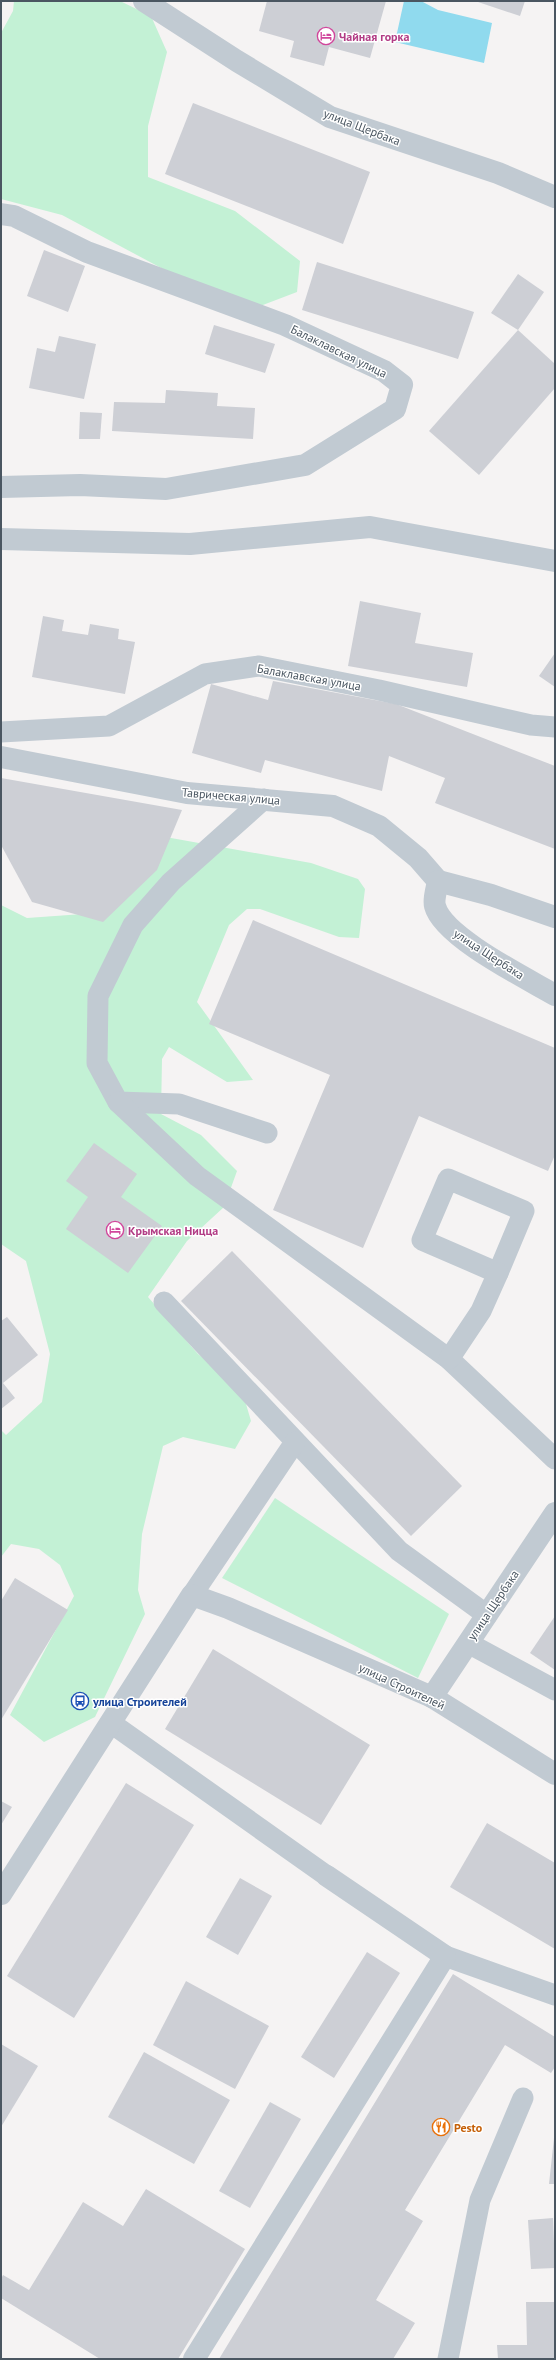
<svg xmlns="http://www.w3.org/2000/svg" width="556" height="2360" font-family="'PT Sans',sans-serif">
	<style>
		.green { fill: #c3f1d5 }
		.water { fill: #90daee }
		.building { fill: #cdcfd5 }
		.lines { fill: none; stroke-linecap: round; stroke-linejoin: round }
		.lane { stroke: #c1cad2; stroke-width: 21 }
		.street { stroke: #c1cad2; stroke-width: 22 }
		.labels { text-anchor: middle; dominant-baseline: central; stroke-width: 3; stroke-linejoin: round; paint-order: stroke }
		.hotel-label { font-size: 12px; font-weight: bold; fill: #b23c85; stroke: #fff; text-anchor: start }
		.street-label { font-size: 12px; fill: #4a5661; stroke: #fff }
		.transit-label { font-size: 12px; font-weight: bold; fill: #164399; stroke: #fff; text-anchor: start }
		.food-label { font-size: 12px; font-weight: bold; fill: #c56008; stroke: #fff; text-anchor: start }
	</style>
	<rect width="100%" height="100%" fill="#f5f3f3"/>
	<g class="green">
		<path d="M 14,1 L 120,1 L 151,16 L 167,52 L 148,126 L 148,177 L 235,211 L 300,261 L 297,292 L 255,308 L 193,285 L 62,215 L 1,199 L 1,33 L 13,11 Z"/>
		<path d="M 160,836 L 311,863 L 358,879 L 365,889 L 359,938 L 339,937 L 260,909 L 247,909 L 229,925 L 197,1002 L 253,1080 L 227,1082 L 169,1047 L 162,1059 L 161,1114 L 201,1135 L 237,1171 L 224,1207 L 187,1241 L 148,1297 L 198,1354 L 241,1387 L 251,1421 L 235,1449 L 183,1437 L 163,1446 L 142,1534 L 138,1590 L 145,1614 L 95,1717 L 44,1742 L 10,1715 L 74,1596 L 60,1565 L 39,1549 L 11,1544 L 1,1557 L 1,1430 L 6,1435 L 42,1402 L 50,1354 L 26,1261 L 1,1244 L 1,905 L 27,918 L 83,914 Z"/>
		<path d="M 275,1498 L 449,1614 L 418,1678 L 222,1578 Z"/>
	</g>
	<path class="water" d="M 404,1 L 421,1 L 438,10 L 492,23 L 484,63 L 395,42 Z"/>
	<g class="building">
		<path d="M 267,1 L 386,1 L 370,58 L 329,47 L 324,66 L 290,57 L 294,41 L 259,31 Z"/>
		<path d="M 475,1 L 525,1 L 520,16 Z"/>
		<path d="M 193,103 L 370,172 L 343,244 L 165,174 Z"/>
		<path d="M 44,250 L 85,266 L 68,312 L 27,296 Z"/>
		<path d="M 317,262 L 474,312 L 458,359 L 302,310 Z"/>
		<path d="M 518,274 L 544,292 L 518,330 L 491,313 Z"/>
		<path d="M 214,325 L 275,344 L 265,373 L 205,354 Z"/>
		<path d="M 518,330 L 555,364 L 555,388 L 479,475 L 429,431 Z"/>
		<path d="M 59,336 L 96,344 L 84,399 L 29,388 L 37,348 L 55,352 Z"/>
		<path d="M 166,390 L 218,393 L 217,406 L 255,408 L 253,439 L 112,431 L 114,402 L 165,403 Z"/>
		<path d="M 80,412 L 102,413 L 100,439 L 79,439 Z"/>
		<path d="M 360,601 L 421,613 L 415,643 L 473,653 L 467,687 L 348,666 Z"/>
		<path d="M 43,616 L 64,620 L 62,631 L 88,635 L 90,624 L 119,629 L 118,639 L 135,642 L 125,694 L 32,677 Z"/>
		<path d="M 555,653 L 555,687 L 539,676 Z"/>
		<path d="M 273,681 L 396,704 L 555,766 L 555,849 L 435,803 L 445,778 L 389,756 L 382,791 L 265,760 L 261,773 L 192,753 L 211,684 L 268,700 Z"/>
		<path d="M 1,778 L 182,810 L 157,870 L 103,922 L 32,902 L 1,845 Z"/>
		<path d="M 253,920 L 555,1048 L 555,1155 L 548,1171 L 419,1116 L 363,1248 L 273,1210 L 330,1075 L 209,1024 Z"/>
		<path d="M 94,1143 L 137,1174 L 121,1197 L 162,1226 L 128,1273 L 66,1229 L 88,1197 L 66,1181 Z"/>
		<path d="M 232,1251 L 462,1486 L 411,1536 L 181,1301 Z"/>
		<path d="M 7,1317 L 38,1355 L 3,1383 L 15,1398 L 1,1409 L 1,1321 Z"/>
		<path d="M 15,1578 L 68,1610 L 1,1720 L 1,1601 Z"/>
		<path d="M 555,1616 L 555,1670 L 530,1653 Z"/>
		<path d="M 213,1649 L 370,1745 L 321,1825 L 165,1729 Z"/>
		<path d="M 126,1783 L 194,1825 L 74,2018 L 7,1976 Z"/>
		<path d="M 1,1801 L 12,1807 L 1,1825 Z"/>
		<path d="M 487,1823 L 555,1863 L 555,1949 L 450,1887 Z"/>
		<path d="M 240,1878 L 272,1896 L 238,1955 L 206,1937 Z"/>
		<path d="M 367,1952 L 400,1973 L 334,2078 L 301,2057 Z"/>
		<path d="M 453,1974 L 555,2037 L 555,2067 L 551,2073 L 505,2045 L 405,2210 L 423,2221 L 376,2300 L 415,2323 L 393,2359 L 219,2359 Z"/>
		<path d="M 186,1981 L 269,2026 L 235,2089 L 153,2045 Z"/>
		<path d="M 1,2044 L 38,2066 L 1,2127 Z"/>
		<path d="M 144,2052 L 230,2100 L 194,2164 L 108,2117 Z"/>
		<path d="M 270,2102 L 301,2119 L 250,2208 L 219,2191 Z"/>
		<path d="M 554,2138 L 555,2138 L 555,2184 L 549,2184 Z"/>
		<path d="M 146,2189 L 245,2249 L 178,2359 L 100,2359 L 1,2298 L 1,2279 L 3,2275 L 29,2290 L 83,2202 L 123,2226 Z"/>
		<path d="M 553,2218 L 555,2268 L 531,2269 L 528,2220 Z"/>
		<path d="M 526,2302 L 555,2302 L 555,2359 L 498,2359 L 497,2345 L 527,2345 Z"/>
	</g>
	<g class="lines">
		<g class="lane">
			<path d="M 1,732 L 109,726 L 205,674 L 259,666 L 379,690 L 531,725 L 555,727"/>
			<path d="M 264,799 L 171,882 L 133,925 L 98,996 L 97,1063 L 118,1102 L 179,1104 L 267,1133"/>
			<path d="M 118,1102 L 197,1176 L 449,1359 L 555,1459"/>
			<path d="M 448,1179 L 524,1211 L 498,1273 L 422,1240 Z"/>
			<path d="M 164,1302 L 399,1551 L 487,1615"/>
			<path d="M 449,1359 L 481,1311 L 498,1273"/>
			<path d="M 192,1595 L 295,1442"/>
			<path d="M 468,1643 L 555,1690"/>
			<path d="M 111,1723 L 327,1876"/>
			<path d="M 445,1956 L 555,1995"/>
			<path d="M 448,2359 L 480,2200 L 523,2098"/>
		</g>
		<g class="street">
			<path d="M 144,1 L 237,61 L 330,117 L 498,173 L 555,197"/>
			<path d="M 1,214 L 14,216 L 87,252 L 285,325 L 384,371 L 402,385 L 395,409 L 305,465 L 166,489 L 80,485 L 1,487"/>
			<path d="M 1,539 L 190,544 L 370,527 L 555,561"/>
			<path d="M 1,757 L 187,793 L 333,806 L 379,826 L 418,858 L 438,881"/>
			<path d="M 555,917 L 491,895 L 438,881 C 437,888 433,899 435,906 C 443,937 526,978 555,995"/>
			<path d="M 432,1697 L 555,1513"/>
			<path d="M 1,1894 L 192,1595 L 228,1608 L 432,1697 L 555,1774"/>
			<path d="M 194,2359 L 445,1956 L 327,1876"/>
		</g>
	</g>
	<defs>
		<symbol id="hotel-ring" viewBox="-11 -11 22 22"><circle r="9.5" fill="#fff" stroke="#d1479c" stroke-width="1.5"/><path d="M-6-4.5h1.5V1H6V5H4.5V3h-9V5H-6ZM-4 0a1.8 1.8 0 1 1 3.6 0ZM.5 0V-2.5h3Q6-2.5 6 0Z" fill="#d1479c"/></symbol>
		<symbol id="bus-ring" viewBox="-11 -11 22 22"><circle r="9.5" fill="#fff" stroke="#1a4fb4" stroke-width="1.5"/><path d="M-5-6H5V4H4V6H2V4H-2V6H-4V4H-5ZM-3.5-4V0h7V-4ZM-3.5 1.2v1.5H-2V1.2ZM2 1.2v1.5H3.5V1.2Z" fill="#1a4fb4"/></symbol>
		<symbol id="restaurant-ring" viewBox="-11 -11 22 22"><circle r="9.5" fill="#fff" stroke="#e8710a" stroke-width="1.5"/><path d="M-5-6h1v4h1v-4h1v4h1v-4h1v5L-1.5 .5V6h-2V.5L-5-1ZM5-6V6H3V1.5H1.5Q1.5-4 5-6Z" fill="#e8710a"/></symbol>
	</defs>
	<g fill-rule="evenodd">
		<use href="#hotel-ring" x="316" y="26" width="20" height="20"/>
		<use href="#hotel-ring" x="105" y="1220" width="20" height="20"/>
		<use href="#bus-ring" x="70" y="1691" width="20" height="20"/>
		<use href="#restaurant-ring" x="431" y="2117" width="20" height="20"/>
	</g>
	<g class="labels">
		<g class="hotel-label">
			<text x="339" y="36">Чайная горка</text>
			<text x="128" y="1230">Крымская Ницца</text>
		</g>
		<g class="street-label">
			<text transform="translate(362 127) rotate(21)">улица Щербака</text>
			<text transform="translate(339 351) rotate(26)">Балаклавская улица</text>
			<text transform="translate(309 677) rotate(10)">Балаклавская улица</text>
			<text transform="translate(231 796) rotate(5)">Таврическая улица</text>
			<text transform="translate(489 954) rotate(33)">улица Щербака</text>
			<text transform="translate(493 1605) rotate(-56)">улица Щербака</text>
			<text transform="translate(402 1686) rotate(25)">улица Строителей</text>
		</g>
		<g class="transit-label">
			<text x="93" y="1701">улица Строителей</text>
		</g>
		<g class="food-label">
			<text x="454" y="2127">Pesto</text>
		</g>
	</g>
	<rect width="556" height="2360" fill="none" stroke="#4a5661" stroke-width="4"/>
</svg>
